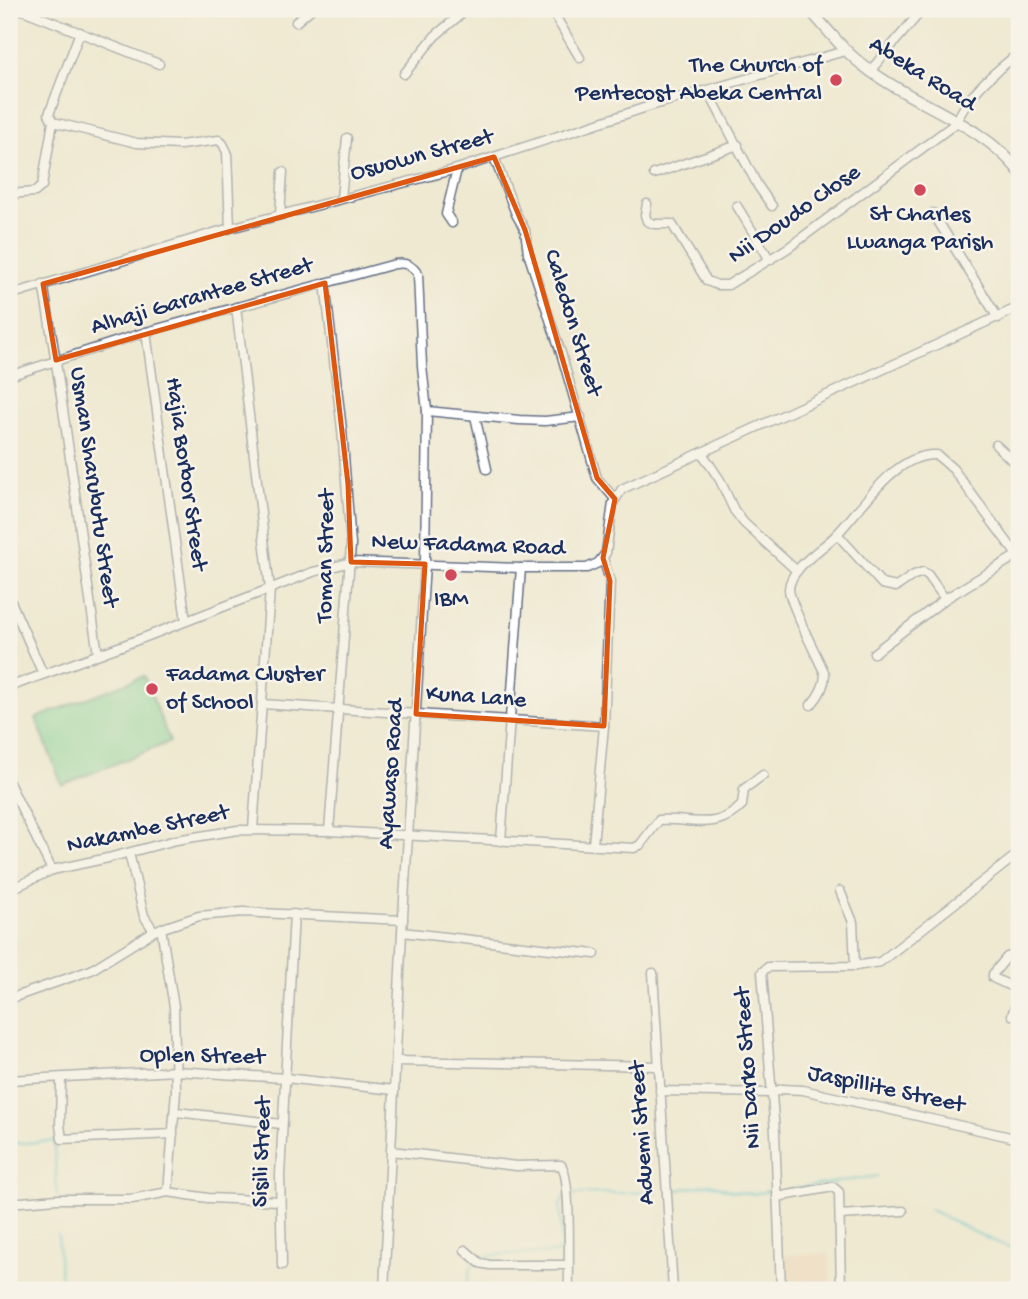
<svg xmlns="http://www.w3.org/2000/svg" width="1028" height="1299" font-family="'Gochi Hand',sans-serif">
	<style>
		.built { fill: #f2d5bd }
		.pitch { fill: #78cf94; stroke: #4a7f79; stroke-width: 2 }
		.lines { fill: none; stroke-linecap: round; stroke-linejoin: round }
		.stream { stroke: #50bdca; stroke-width: 2.5 }
		.minor-casing { stroke: #657086; stroke-width: 11 }
		.tertiary-casing { stroke: #657086; stroke-width: 13 }
		.minor { stroke: #fff; stroke-width: 8 }
		.tertiary { stroke: #fff; stroke-width: 10 }
		.marked { fill: none; stroke: #de5710; stroke-width: 5; stroke-linejoin: round }
		.poi-dot { fill: #d1495b; stroke: #f7f3e8; stroke-width: 2.5 }
		.labels { text-anchor: middle; dominant-baseline: central; stroke-width: 5; stroke-linejoin: round; paint-order: stroke }
		.poi-label { font-size: 24px; fill: #1b2f5e; stroke: #f7f3e8 }
		.street-label { font-size: 24px; fill: #1b2f5e; stroke: #f7f3e8 }
	</style>
	<rect width="100%" height="100%" fill="#f7f3e8"/>
	<filter id="ink" filterUnits="userSpaceOnUse"><feTurbulence type="fractalNoise" baseFrequency=".0143" numOctaves="2"/><feDisplacementMap in="SourceGraphic" scale="14" xChannelSelector="R" yChannelSelector="G"/><feConvolveMatrix kernelMatrix="1 2 1 2 8 2 1 2 1" color-interpolation-filters="sRGB"/></filter>
	<filter id="wash" filterUnits="userSpaceOnUse"><feTurbulence type="fractalNoise" baseFrequency=".00686" numOctaves="4" result="noise"/><feDisplacementMap in="SourceGraphic" scale="28" xChannelSelector="R" yChannelSelector="G"/><feGaussianBlur stdDeviation="1.57" result="paint"/><feColorMatrix in="noise" values="0 0 0 0 0 0 0 0 0 0 0 0 0 0 0 0 0 1.4 0 .05"/><feComposite in="paint" operator="in"/></filter>
	<g filter="url(#wash)">
		<rect width="100%" height="100%" fill="#efe9d1"/>
		<path class="built" d="M 829,1253 L 831,1290 L 785,1290 L 783,1255 Z"/>
		<path class="pitch" d="M 144,676 L 170,742 L 62,785 L 36,718 Z"/>
		<g class="lines">
			<g class="stream">
				<path d="M 9,1144 L 54,1141 L 57,1195"/>
				<path d="M 784,1190 L 877,1176"/>
				<path d="M 671,1191 L 711,1184 L 732,1191 L 752,1194 L 770,1191"/>
				<path d="M 571,1194 L 658,1192"/>
				<path d="M 929,1209 L 984,1237 L 1019,1251"/>
				<path d="M 58,1234 L 61,1290"/>
				<path d="M 467,1290 C 468,1281 468,1272 473,1264 C 485,1248 539,1257 559,1252 L 562,1247 L 560,1205 L 565,1196"/>
			</g>
		</g>
	</g>
	<g filter="url(#ink)">
		<g class="lines">
			<defs>
				<g id="minor">
					<path d="M 20,9 L 159,64"/>
					<path d="M 551,9 L 580,58"/>
					<path d="M 296,22 L 311,9"/>
					<path d="M 80,32 L 49,114 L 53,122 L 137,143 L 180,145 L 219,140 L 223,144 L 227,152 L 230,228"/>
					<path d="M 870,71 L 923,9"/>
					<path d="M 404,74 L 435,36 L 467,9"/>
					<path d="M 708,91 L 758,186 L 772,206"/>
					<path d="M 494,157 L 516,214 L 525,230 L 528,253 L 561,353 L 597,478 L 615,499"/>
					<path d="M 654,174 L 738,145"/>
					<path d="M 9,194 L 35,192 L 42,186 L 53,122"/>
					<path d="M 341,198 L 347,138"/>
					<path d="M 647,204 L 645,215 L 647,221 L 654,224 L 672,224 L 707,281 L 717,285 L 728,285 L 788,248 L 956,123 C 969,92 994,73 1019,53"/>
					<path d="M 737,206 L 770,260"/>
					<path d="M 933,213 L 998,318"/>
					<path d="M 280,214 L 283,172"/>
					<path d="M 452,223 L 446,214 L 457,169"/>
					<path d="M 325,283 L 342,430 L 351,545 L 329,831"/>
					<path d="M 43,284 C 65,407 79,531 98,654"/>
					<path d="M 9,295 L 230,228 L 457,169 L 647,107 L 845,51"/>
					<path d="M 236,307 L 270,589 L 253,829"/>
					<path d="M 146,332 L 186,621"/>
					<path d="M 9,376 L 146,332 L 395,264 C 405,262 412,265 418,274 L 422,366 L 427,411 L 425,564 L 402,932 L 384,1290"/>
					<path d="M 427,411 L 519,420 L 545,421 L 581,417"/>
					<path d="M 475,416 L 487,469"/>
					<path d="M 996,445 L 1019,467"/>
					<path d="M 702,453 L 720,480 L 734,510 L 744,523 L 797,571"/>
					<path d="M 837,534 L 882,584 L 896,587 L 914,575 L 923,572 L 928,575 L 945,599"/>
					<path d="M 9,597 L 43,674"/>
					<path d="M 874,653 L 945,599 L 1019,554"/>
					<path d="M 9,687 L 143,638 L 313,572 L 351,562 L 521,568 L 587,568 L 598,563 L 606,553 L 613,503 L 622,489 L 1019,307"/>
					<path d="M 262,704 L 604,726"/>
					<path d="M 811,705 C 819,696 825,686 825,674 C 818,658 789,602 789,589 C 790,568 821,550 834,537 C 861,511 894,452 937,455 L 953,469 L 1017,555"/>
					<path d="M 9,783 L 52,870"/>
					<path d="M 501,841 L 521,568"/>
					<path d="M 593,845 L 604,726 L 610,581 L 603,558"/>
					<path d="M 129,853 L 144,916 L 154,931"/>
					<path d="M 9,890 L 52,870 L 108,858 L 176,840 L 238,830 L 329,831 L 634,848 L 640,845 L 659,820 C 692,818 716,832 742,805 L 744,789 L 763,775"/>
					<path d="M 840,891 L 853,922 L 855,966"/>
					<path d="M 161,928 L 174,1007 L 176,1091 L 168,1192"/>
					<path d="M 402,932 L 595,954"/>
					<path d="M 1019,955 L 1007,957 L 993,974 L 993,978 L 1019,990"/>
					<path d="M 653,973 L 673,1290"/>
					<path d="M 9,999 L 91,970 L 154,931 L 199,916 L 243,912 L 403,920"/>
					<path d="M 1012,1015 L 1019,997"/>
					<path d="M 396,1061 L 658,1066"/>
					<path d="M 61,1078 L 60,1125 L 62,1139 L 173,1134"/>
					<path d="M 9,1080 L 176,1071 L 285,1078 L 394,1090"/>
					<path d="M 660,1091 L 771,1093 L 782,1089 L 803,1090 L 1019,1139"/>
					<path d="M 176,1112 L 282,1124"/>
					<path d="M 391,1151 L 516,1166 L 561,1165 C 572,1178 568,1267 569,1290"/>
					<path d="M 777,1197 L 833,1187 L 839,1192 L 841,1290"/>
					<path d="M 9,1203 L 57,1199 L 132,1199 L 168,1192 L 208,1198 L 279,1201"/>
					<path d="M 840,1215 L 903,1211"/>
					<path d="M 465,1250 L 480,1263 L 490,1265 L 568,1265"/>
					<path d="M 282,1265 L 280,1175 L 294,914"/>
					<path d="M 781,1290 L 775,1132 L 762,972 L 768,967 L 855,966 L 880,962 L 1019,853"/>
				</g>
				<path id="tertiary" d="M 809,9 C 828,30 845,53 869,70 C 917,106 981,123 1019,171"/>
			</defs>
			<use href="#minor" class="minor-casing"/>
			<use href="#tertiary" class="tertiary-casing"/>
			<use href="#minor" class="minor"/>
			<use href="#tertiary" class="tertiary"/>
		</g>
	</g>
	<path d="M0 0H1028V1299H0ZM 494,157 L 525,230 L 597,478 L 615,499 L 603,558 L 610,581 L 604,726 L 416,714 L 425,564 L 351,562 L 348,484 L 325,283 L 56,360 L 43,284 Z" fill="#efe9d1" fill-opacity=".55" fill-rule="evenodd"/>
	<path class="marked" d="M 494,157 L 525,230 L 597,478 L 615,499 L 603,558 L 610,581 L 604,726 L 416,714 L 425,564 L 351,562 L 348,484 L 325,283 L 56,360 L 43,284 Z"/>
	<g class="poi-dot">
		<circle cx="836" cy="80" r="7"/>
		<circle cx="920" cy="190" r="7"/>
		<circle cx="451" cy="575" r="7"/>
		<circle cx="152" cy="689" r="7"/>
	</g>
	<g class="labels">
		<g class="poi-label">
			<text x="822" y="66" text-anchor="end">The Church of<tspan x="822" dy="28">Pentecost Abeka Central</tspan></text>
			<text x="920" y="215">St Charles<tspan x="920" dy="28">Lwanga Parish</tspan></text>
			<text x="451" y="600">IBM</text>
			<text x="166" y="675" text-anchor="start">Fadama Cluster<tspan x="166" dy="28">of School</tspan></text>
		</g>
		<g class="street-label">
			<text transform="translate(922 75) rotate(32)">Abeka Road</text>
			<text transform="translate(422 156) rotate(-15)">Osuown Street</text>
			<text transform="translate(795 215) rotate(-35)">Nii Doudo Close</text>
			<text transform="translate(202 297) rotate(-16)">Alhaji Garantee Street</text>
			<text transform="translate(572 323) rotate(73)">Caledon Street</text>
			<text transform="translate(185 474) rotate(82)">Hajia Borbor Street</text>
			<text transform="translate(93 487) rotate(82)">Usman Sharubutu Street</text>
			<text transform="translate(468 546) rotate(2)">New Fadama Road</text>
			<text transform="translate(327 556) rotate(-89)">Toman Street</text>
			<text transform="translate(476 698) rotate(4)">Kuna Lane</text>
			<text transform="translate(392 774) rotate(-86)">Ayawaso Road</text>
			<text transform="translate(148 830) rotate(-12)">Nakambe Street</text>
			<text transform="translate(202 1057) rotate(1)">Oplen Street</text>
			<text transform="translate(749 1068) rotate(-94)">Nii Darko Street</text>
			<text transform="translate(886 1090) rotate(12)">Jaspillite Street</text>
			<text transform="translate(643 1133) rotate(-94)">Aduemi Street</text>
			<text transform="translate(263 1152) rotate(-88)">Sisili Street</text>
		</g>
	</g>
	<rect width="1028" height="1299" fill="none" stroke="#f7f3e8" stroke-width="35"/>
</svg>
